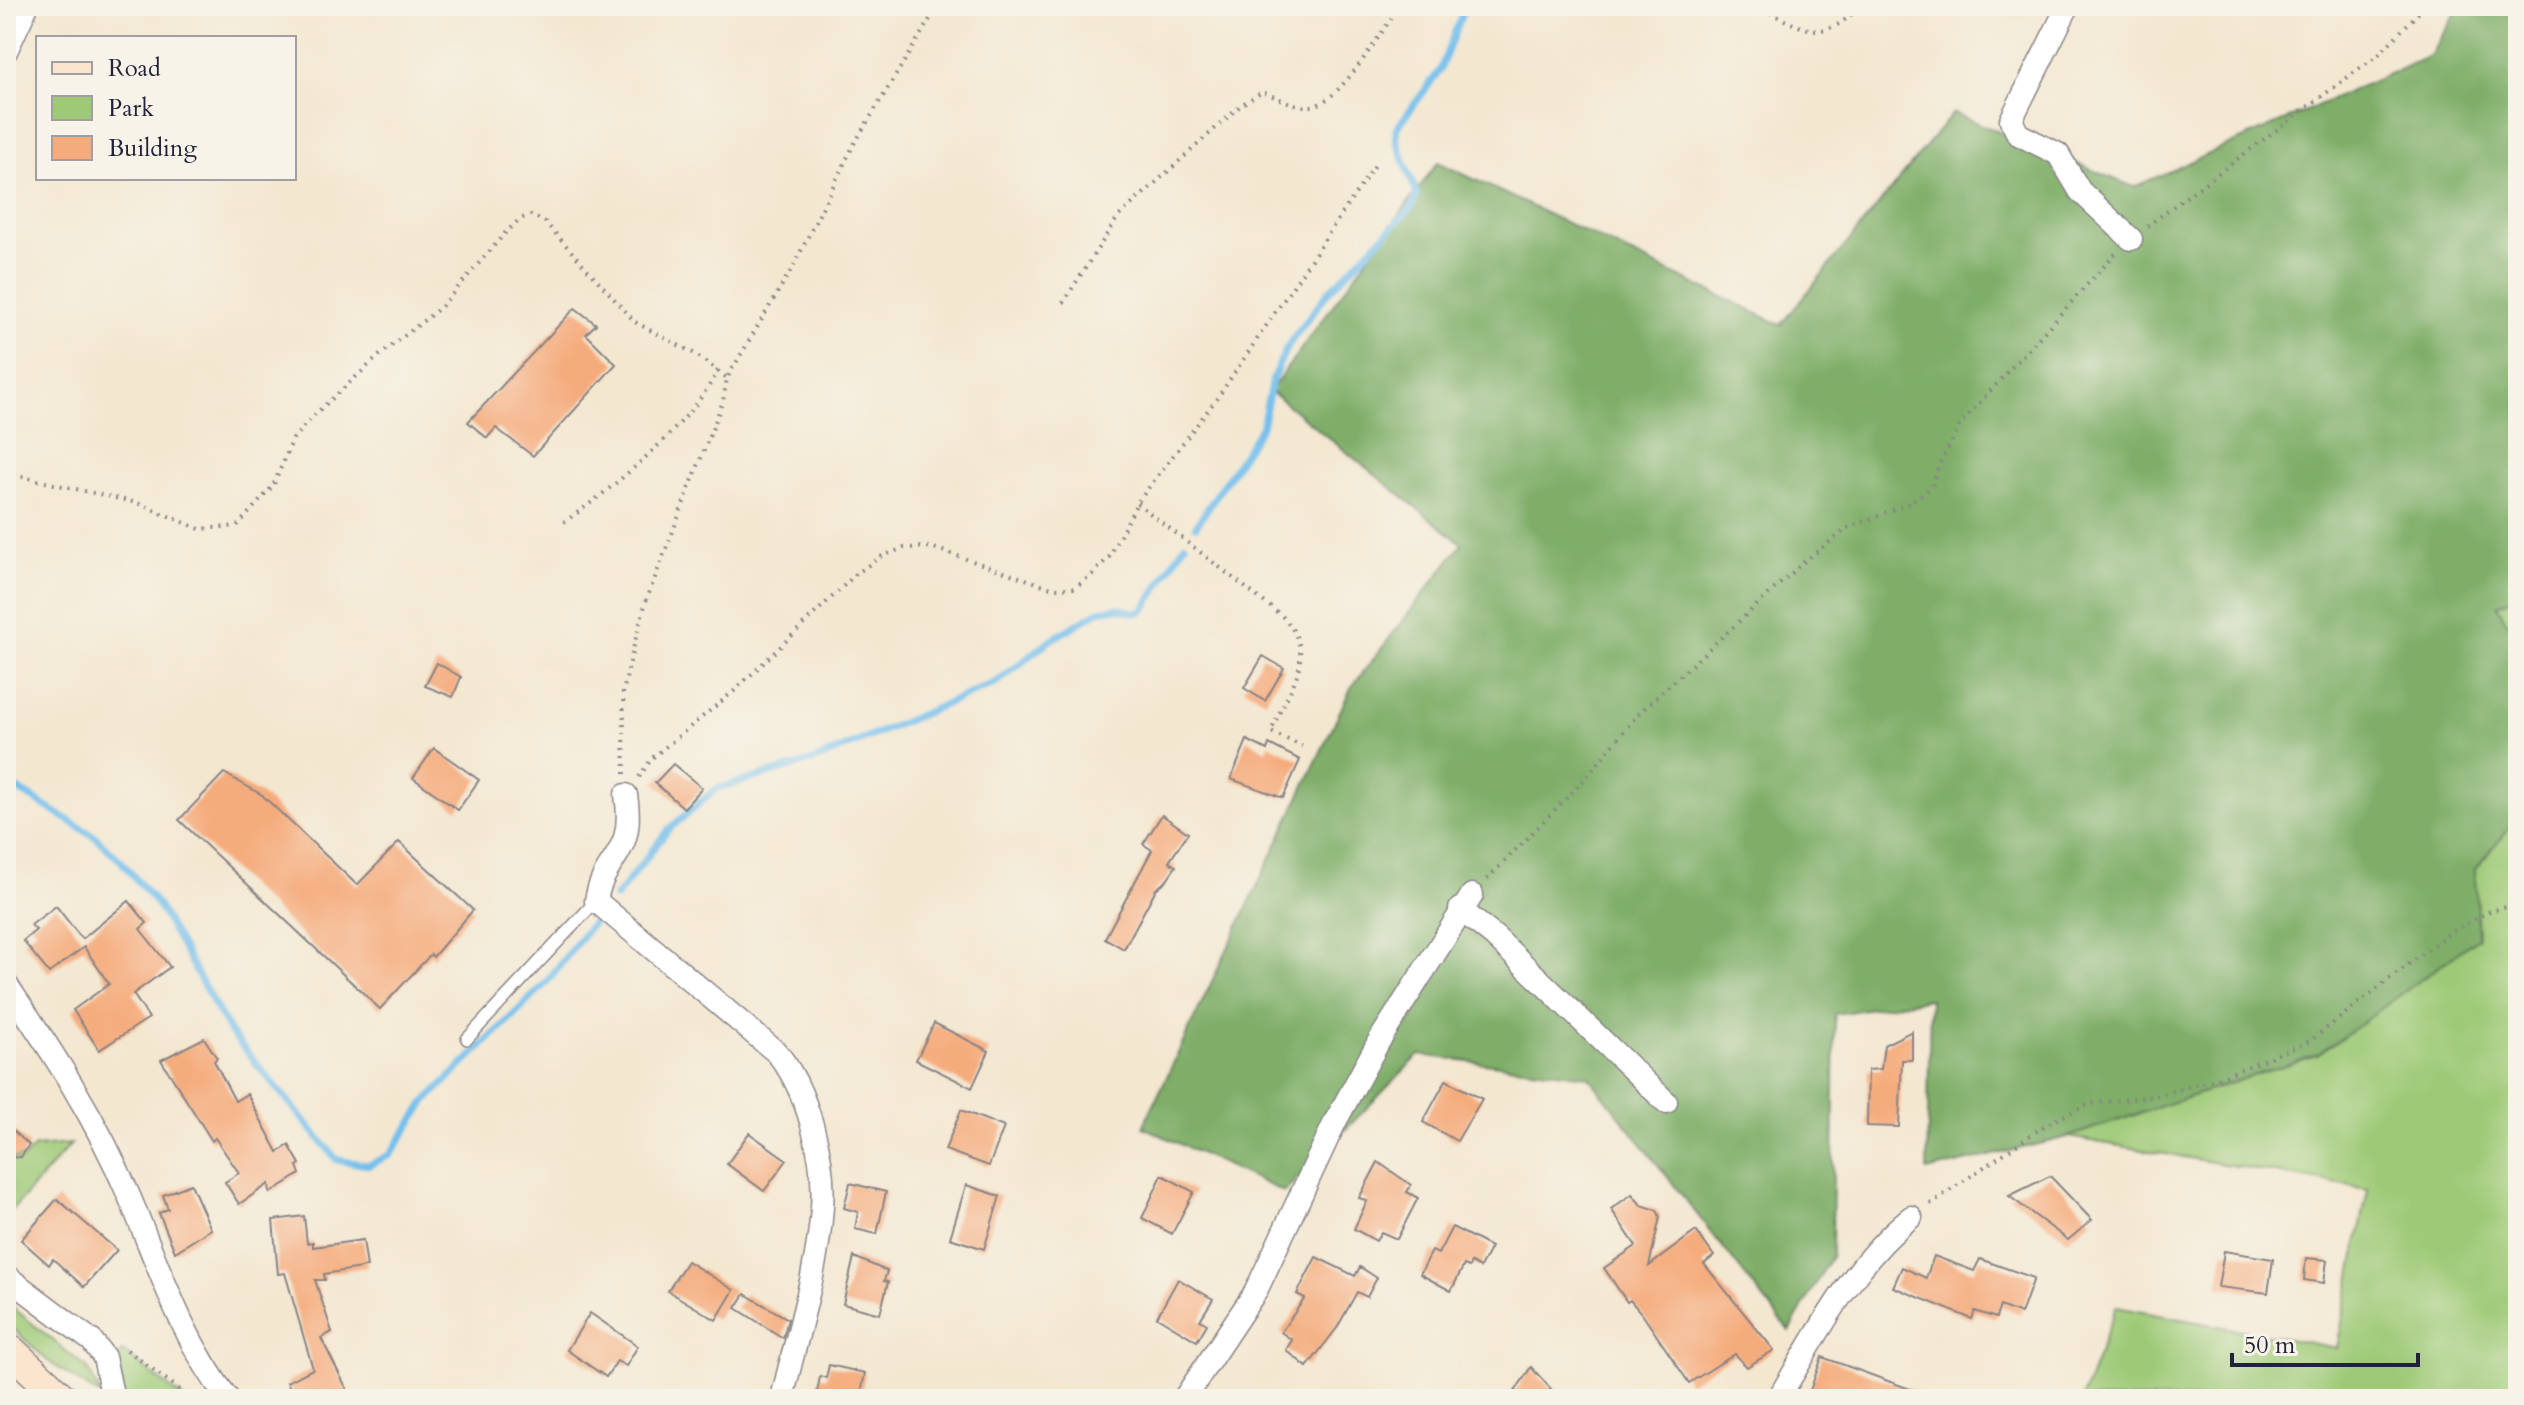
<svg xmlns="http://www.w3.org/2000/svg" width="2524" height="1405" font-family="Cardo,serif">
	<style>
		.green { fill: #9eca77; stroke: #607659; stroke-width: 2 }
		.forest { fill: #7eae68; stroke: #506852; stroke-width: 2 }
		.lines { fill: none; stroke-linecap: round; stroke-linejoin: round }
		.stream { stroke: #73bfed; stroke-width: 7 }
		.building { fill: #f5ac7d }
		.service-casing { stroke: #8a8486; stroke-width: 14 }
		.minor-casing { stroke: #8a8486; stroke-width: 25 }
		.secondary-casing { stroke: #8a8486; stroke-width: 33 }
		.path { stroke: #8a8486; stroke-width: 4; stroke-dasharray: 2 6; stroke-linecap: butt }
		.service { stroke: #fff; stroke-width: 11 }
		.minor { stroke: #fff; stroke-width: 22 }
		.secondary { stroke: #fce5cf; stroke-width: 30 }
	</style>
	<rect width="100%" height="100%" fill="#f7f3e8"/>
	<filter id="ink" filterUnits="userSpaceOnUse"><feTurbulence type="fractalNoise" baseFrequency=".0125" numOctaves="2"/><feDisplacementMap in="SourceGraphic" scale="16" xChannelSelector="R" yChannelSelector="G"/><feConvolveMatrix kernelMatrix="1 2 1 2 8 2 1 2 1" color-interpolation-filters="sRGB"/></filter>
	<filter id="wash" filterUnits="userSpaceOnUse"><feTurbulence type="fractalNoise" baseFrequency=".006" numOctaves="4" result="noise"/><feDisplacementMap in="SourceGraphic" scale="32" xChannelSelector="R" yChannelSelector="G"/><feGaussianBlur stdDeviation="1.8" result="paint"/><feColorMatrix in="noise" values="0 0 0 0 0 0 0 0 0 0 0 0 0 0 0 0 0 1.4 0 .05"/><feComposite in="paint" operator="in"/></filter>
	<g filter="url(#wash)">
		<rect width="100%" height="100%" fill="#f3e7d0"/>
		<g class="green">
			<path d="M 2518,596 L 2518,642 L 2497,605 Z"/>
			<path d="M 2518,818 L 2518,1399 L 2082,1399 L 2116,1307 L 2337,1348 L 2368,1189 L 2068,1137 L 2319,1054 Z"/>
			<path d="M 71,1144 L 6,1217 L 6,1159 L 23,1158 L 35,1147 Z"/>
			<path d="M 6,1302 L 88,1369 L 101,1396 L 49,1362 L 6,1322 Z"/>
			<path d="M 123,1351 L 184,1399 L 124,1399 L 119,1357 Z"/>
		</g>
		<path class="forest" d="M 2460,6 L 2518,6 L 2518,596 L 2497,605 L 2518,642 L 2518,818 L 2475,869 L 2478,938 L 2319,1054 L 2068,1137 L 1927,1171 L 1930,999 L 1835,1014 L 1832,1255 L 1789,1331 L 1588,1076 L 1419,1055 L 1284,1192 L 1143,1127 L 1351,688 L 1462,544 L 1270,391 L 1438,162 L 1781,325 L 1953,113 L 2134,187 L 2430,56 Z"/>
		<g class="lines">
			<g class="stream">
				<path d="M 1196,526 L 1262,426 L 1272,380 L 1287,347 L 1328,292 L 1412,207 L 1417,195 L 1397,142 L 1396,129 L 1440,70 L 1465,6"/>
				<path d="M 6,782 L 94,836 L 121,861 L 159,907 L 230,1032 L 337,1160 L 369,1165 L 390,1155 L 426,1101 L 545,984 L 593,922"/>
				<path d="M 616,897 L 668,830 L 716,789 L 813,761 L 997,682 L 1049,641 L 1099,611 L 1118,608 L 1137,613 L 1144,610 L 1185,544"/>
			</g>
		</g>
		<g id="blocks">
			<g class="building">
				<path d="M 575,308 L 596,324 L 586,334 L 616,364 L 533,456 L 496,428 L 487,438 L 468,422 Z"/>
				<path d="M 1263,656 L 1284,668 L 1265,701 L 1244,688 Z"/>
				<path d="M 437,663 L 461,677 L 453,697 L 425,686 Z"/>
				<path d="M 1247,740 L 1267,750 L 1269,744 L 1300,760 L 1283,798 L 1231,779 Z"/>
				<path d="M 434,748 L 479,780 L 458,810 L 413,778 Z"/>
				<path d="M 673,764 L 702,788 L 684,808 L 655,783 Z"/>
				<path d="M 224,773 L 262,795 L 357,885 L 399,842 L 473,910 L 433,957 L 431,954 L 380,1009 L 179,820 Z"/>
				<path d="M 1162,815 L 1188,833 L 1169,862 L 1176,866 L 1166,881 L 1156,889 L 1124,949 L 1105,938 L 1152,850 L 1143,844 Z"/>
				<path d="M 129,901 L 147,923 L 140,929 L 170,967 L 133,994 L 149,1018 L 99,1050 L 73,1010 L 109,984 L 84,947 L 49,973 L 23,941 L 36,930 L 31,925 L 56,906 L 82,939 Z"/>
				<path d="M 934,1023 L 989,1051 L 972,1088 L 916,1060 Z"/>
				<path d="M 1912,1031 L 1912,1060 L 1902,1060 L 1899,1127 L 1867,1126 L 1868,1070 L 1881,1069 L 1884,1045 Z"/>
				<path d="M 204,1038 L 217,1058 L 214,1061 L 235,1101 L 247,1094 L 278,1152 L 289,1145 L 300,1164 L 297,1166 L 300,1174 L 270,1193 L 269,1184 L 239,1204 L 225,1182 L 239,1173 L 215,1138 L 212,1141 L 161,1060 Z"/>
				<path d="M 1446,1080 L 1482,1099 L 1457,1141 L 1423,1122 Z"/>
				<path d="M 961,1110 L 1004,1127 L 989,1166 L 945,1150 Z"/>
				<path d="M 6,1124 L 29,1145 L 21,1157 L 6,1158 Z"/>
				<path d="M 749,1133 L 787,1160 L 764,1191 L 727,1164 Z"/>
				<path d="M 1378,1162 L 1411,1185 L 1407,1192 L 1418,1198 L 1397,1239 L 1381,1232 L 1376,1241 L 1354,1229 L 1367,1201 L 1359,1198 Z"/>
				<path d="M 1162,1175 L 1194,1192 L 1172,1234 L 1142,1218 Z"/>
				<path d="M 2050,1176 L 2092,1220 L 2068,1240 L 2009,1196 Z"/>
				<path d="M 850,1183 L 886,1192 L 877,1234 L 855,1229 L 858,1212 L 844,1208 Z"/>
				<path d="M 191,1184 L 211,1229 L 175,1252 L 159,1213 L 168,1209 L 163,1195 Z"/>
				<path d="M 966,1185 L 1000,1196 L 984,1249 L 950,1238 Z"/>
				<path d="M 1632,1194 L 1641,1205 L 1657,1210 L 1660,1217 L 1649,1266 L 1696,1231 L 1714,1256 L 1704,1264 L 1774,1350 L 1747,1367 L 1735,1354 L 1689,1383 L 1642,1314 L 1630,1300 L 1627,1302 L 1604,1268 L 1636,1246 L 1611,1209 Z"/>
				<path d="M 57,1199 L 117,1250 L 84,1287 L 53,1259 L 49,1265 L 21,1240 Z"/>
				<path d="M 304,1216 L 307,1243 L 313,1242 L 313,1247 L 363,1240 L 367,1267 L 324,1274 L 325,1280 L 315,1280 L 332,1332 L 321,1338 L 352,1399 L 295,1399 L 287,1382 L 313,1369 L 285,1273 L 278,1274 L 273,1220 Z"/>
				<path d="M 1452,1227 L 1491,1247 L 1480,1268 L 1471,1263 L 1469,1267 L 1464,1265 L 1451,1291 L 1420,1274 L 1432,1251 L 1438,1254 Z"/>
				<path d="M 2224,1251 L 2273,1259 L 2268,1293 L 2218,1287 Z"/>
				<path d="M 1934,1256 L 1974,1271 L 1980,1259 L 2034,1278 L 2021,1314 L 2000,1306 L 1996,1318 L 1975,1311 L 1972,1319 L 1893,1287 L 1902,1267 L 1926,1278 Z"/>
				<path d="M 854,1257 L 887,1271 L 884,1281 L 888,1282 L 880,1314 L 843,1304 Z"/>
				<path d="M 1316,1257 L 1355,1276 L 1360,1267 L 1377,1278 L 1367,1297 L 1357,1292 L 1337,1328 L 1307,1367 L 1286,1350 L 1292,1340 L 1281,1332 L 1305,1298 L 1297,1294 Z"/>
				<path d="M 2306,1258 L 2327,1260 L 2324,1283 L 2304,1280 Z"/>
				<path d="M 687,1261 L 734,1290 L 716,1320 L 668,1291 Z"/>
				<path d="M 1178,1279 L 1213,1299 L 1200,1320 L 1207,1324 L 1197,1341 L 1157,1317 Z"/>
				<path d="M 745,1294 L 788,1319 L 783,1338 L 736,1308 Z"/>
				<path d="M 590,1313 L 638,1346 L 626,1366 L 617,1361 L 606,1377 L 567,1350 Z"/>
				<path d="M 1822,1357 L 1929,1396 L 1929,1399 L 1807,1399 Z"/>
				<path d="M 829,1365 L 865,1373 L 860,1399 L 816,1399 L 820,1376 L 826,1378 Z"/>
				<path d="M 1531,1367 L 1551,1389 L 1540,1399 L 1510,1399 Z"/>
			</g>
		</g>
	</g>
	<g filter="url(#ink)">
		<use href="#blocks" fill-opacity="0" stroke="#8a8486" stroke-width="2"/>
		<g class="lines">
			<defs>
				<path id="service" d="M 467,1039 L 596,901"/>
				<g id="minor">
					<path d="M 2068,6 L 2011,120 L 2018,134 L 2058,154 L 2080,191 L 2131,239"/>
					<path d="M 6,51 L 27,6"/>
					<path d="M 626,795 C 636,857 603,856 596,901 L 776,1052 C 807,1087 826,1161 822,1207 C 818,1271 796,1337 782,1399"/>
					<path d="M 1460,909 L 1495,937 L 1666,1102"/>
					<path d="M 6,984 C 53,1052 97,1120 129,1196 C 159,1266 181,1338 228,1399"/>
					<path d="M 6,1276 L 92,1341 L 104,1357 L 113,1399"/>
					<path d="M 1184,1399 L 1256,1291 L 1335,1122 L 1379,1041 L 1472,895"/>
					<path d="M 1778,1399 C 1816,1336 1853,1263 1911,1217"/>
				</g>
				<path id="secondary" d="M 6,1346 L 63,1399"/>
			</defs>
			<use href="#service" class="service-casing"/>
			<use href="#minor" class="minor-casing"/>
			<use href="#secondary" class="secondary-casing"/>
			<g class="path">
				<path d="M 1755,6 C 1799,25 1822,49 1859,6"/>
				<path d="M 2147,226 L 2379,54 L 2425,6"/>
				<path d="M 1063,303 L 1118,217 L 1241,105 L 1262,92 C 1277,97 1300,110 1316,105 C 1344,96 1382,30 1400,6"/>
				<path d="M 6,473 L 137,503 L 200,529 L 237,526 L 273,486 L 293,439 L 313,416 L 380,355 L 441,307 L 506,232 L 520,219 L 531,215 L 545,222 L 635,322 L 695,354 L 727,378"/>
				<path d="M 1137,503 L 1282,616 C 1321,657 1288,688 1271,732 L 1302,746"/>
				<path d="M 564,522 C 613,489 693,422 718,370"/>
				<path d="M 625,774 L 623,692 L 634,645 L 646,601 L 723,401 L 727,378 L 794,265 L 854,144 L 938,6"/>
				<path d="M 639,777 L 652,758 L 734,691 L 856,574 L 880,557 L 904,548 L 931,547 L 1052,588 L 1074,588 L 1093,574 L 1109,557 L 1137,503 L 1218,397 L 1377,162"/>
				<path d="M 1487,879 L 1586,778 L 1637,715 L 1806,560 L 1848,528 L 1909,503 L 1932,487 L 1939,465 L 1962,422 L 2116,253"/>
				<path d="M 1930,1204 L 2047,1124 L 2088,1104 L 2156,1096 L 2216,1079 L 2310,1041 L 2449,933 L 2490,911 L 2518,904"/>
				<path d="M 127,1350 L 192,1399"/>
			</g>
			<use href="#service" class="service"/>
			<use href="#minor" class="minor"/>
			<use href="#secondary" class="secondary"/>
		</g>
	</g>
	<rect width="2524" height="1405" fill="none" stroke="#f7f3e8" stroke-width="32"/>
	<rect x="36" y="36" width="260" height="144" fill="#f7f3e8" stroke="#a29fa3" stroke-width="2"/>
	<rect x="52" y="62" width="40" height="12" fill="#fce5cf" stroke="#a29fa3" stroke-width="2"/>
	<text x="108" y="76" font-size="24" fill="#22223b">Road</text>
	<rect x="52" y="96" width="40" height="24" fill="#9eca77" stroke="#a29fa3" stroke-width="2"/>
	<text x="108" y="116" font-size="24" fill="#22223b">Park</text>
	<rect x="52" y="136" width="40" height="24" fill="#f5ac7d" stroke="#a29fa3" stroke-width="2"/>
	<text x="108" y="156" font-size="24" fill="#22223b">Building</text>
	<path d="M2232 1353v12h186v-12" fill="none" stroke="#22223b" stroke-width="4"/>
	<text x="2244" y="1353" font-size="24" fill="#22223b" stroke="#f7f3e8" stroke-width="6" paint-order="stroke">50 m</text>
</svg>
